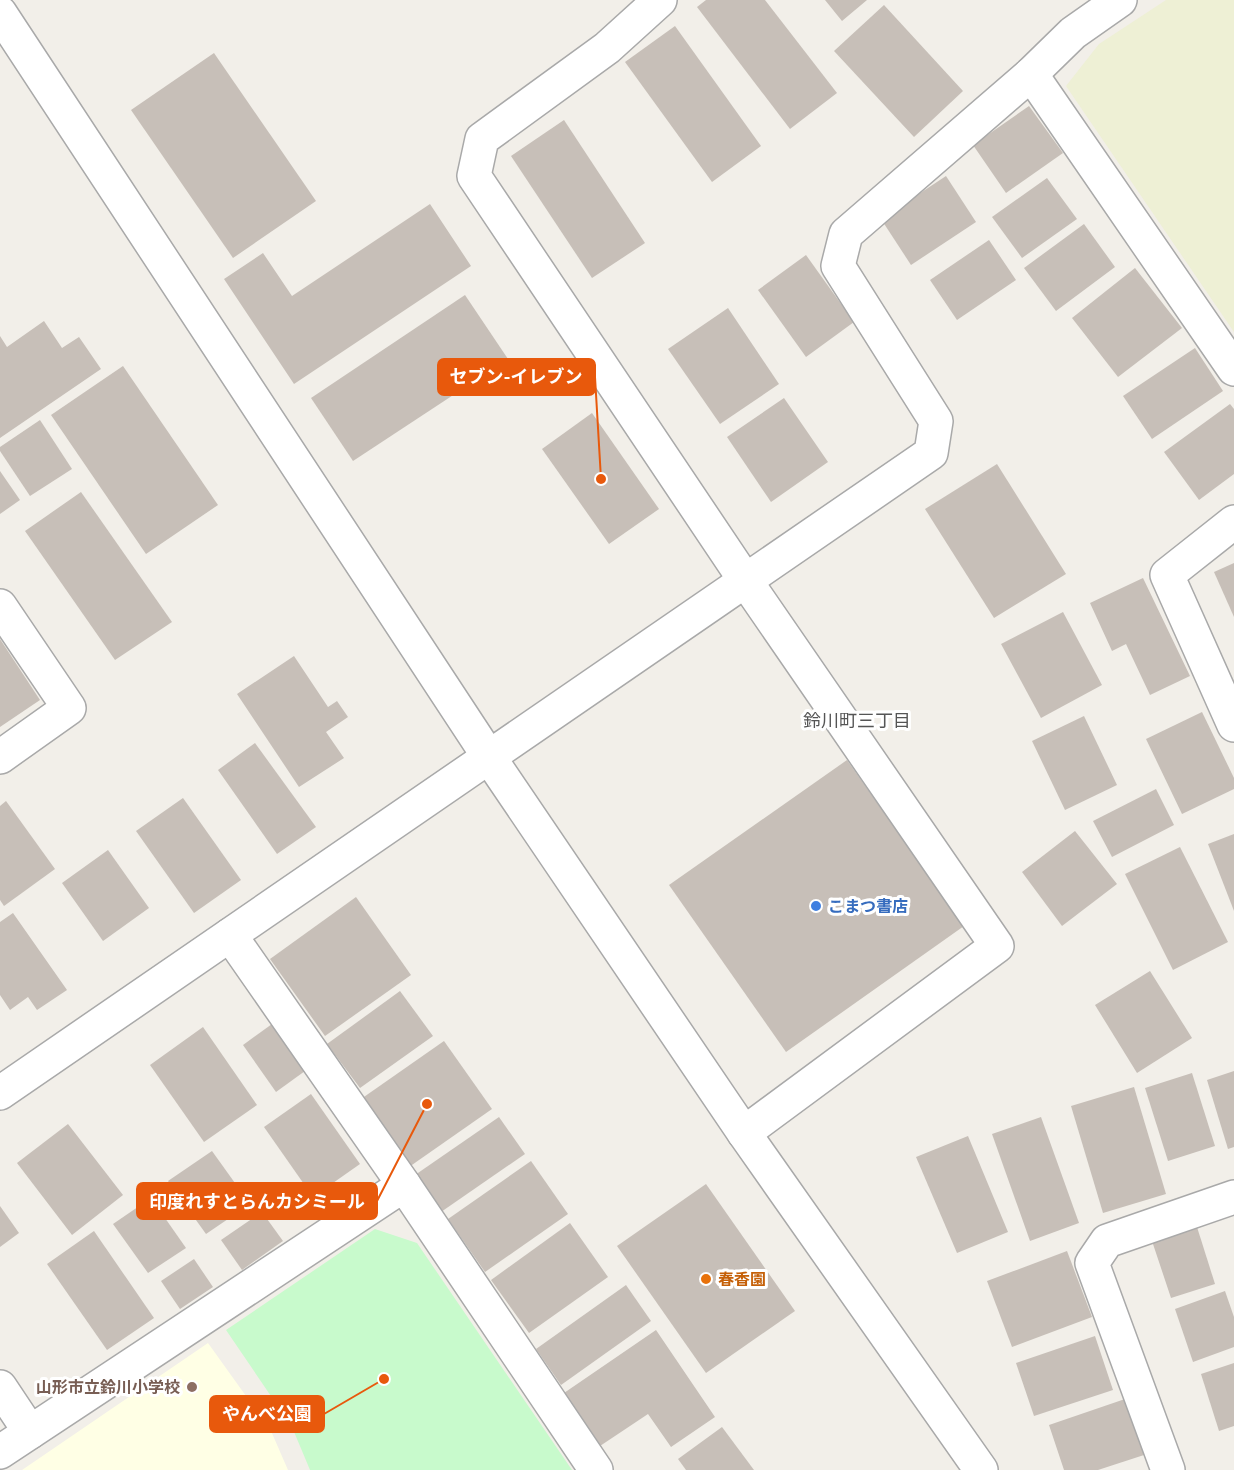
<svg xmlns="http://www.w3.org/2000/svg" width="1234" height="1470" font-family="'Public Sans','Noto Sans JP',sans-serif">
	<style>
		.education { fill: #ffffe5 }
		.farmland { fill: #eef0d5 }
		.park { fill: #c8facc }
		.building { fill: #c7bfb8 }
		.lines { fill: none; stroke-linecap: round; stroke-linejoin: round }
		.minor-casing { stroke: #a9a9a9; stroke-width: 36 }
		.minor { stroke: #fff; stroke-width: 33 }
		.shop-dot { fill: #3f7fe0; stroke: #fff; stroke-width: 2 }
		.food-dot { fill: #e8710a; stroke: #fff; stroke-width: 2 }
		.education-dot { fill: #8d6e63; stroke: #fff; stroke-width: 2 }
		.labels { text-anchor: middle; dominant-baseline: central; stroke-width: 6; stroke-linejoin: round; paint-order: stroke }
		.shop-label { font-size: 16px; font-weight: bold; fill: #366cbe; stroke: #fff; text-anchor: start }
		.food-label { font-size: 16px; font-weight: bold; fill: #c56008; stroke: #fff; text-anchor: start }
		.education-label { font-size: 16px; font-weight: bold; fill: #785e54; stroke: #fff; text-anchor: end }
		.neighbourhood-label { font-size: 18px; fill: #555; stroke: #fff }
		.leader { fill: none; stroke: #e8590c; stroke-width: 2 }
		.callout-dot { fill: #e8590c; stroke: #fff; stroke-width: 2 }
		.callout { fill: #e8590c; stroke: #e8590c; stroke-width: 2 }
		.callout-label { font-size: 18px; text-anchor: middle; font-weight: bold; fill: #fff }
	</style>
	<rect width="100%" height="100%" fill="#f2efe9"/>
	<path class="education" d="M 208,1343 L 271,1431 L 288,1470 L 22,1470 Z"/>
	<path class="farmland" d="M 1166,0 L 1234,0 L 1234,332 L 1066,86 L 1099,44 Z"/>
	<path class="park" d="M 375,1229 L 417,1243 L 572,1470 L 310,1470 L 292,1427 L 226,1330 Z"/>
	<g class="building">
		<path d="M 706,0 L 765,0 L 837,93 L 790,129 L 697,7 Z"/>
		<path d="M 825,0 L 867,0 L 842,21 Z"/>
		<path d="M 884,5 L 963,91 L 914,137 L 834,51 Z"/>
		<path d="M 675,26 L 761,146 L 712,182 L 625,62 Z"/>
		<path d="M 214,53 L 316,201 L 233,258 L 131,110 Z"/>
		<path d="M 1029,106 L 1063,153 L 1006,193 L 973,145 Z"/>
		<path d="M 564,120 L 645,243 L 592,278 L 511,156 Z"/>
		<path d="M 946,176 L 976,222 L 911,265 L 881,219 Z"/>
		<path d="M 1047,178 L 1077,219 L 1022,258 L 992,217 Z"/>
		<path d="M 430,204 L 471,266 L 294,384 L 224,279 L 263,253 L 292,296 Z"/>
		<path d="M 1084,224 L 1115,267 L 1056,311 L 1024,268 Z"/>
		<path d="M 989,240 L 1016,280 L 957,320 L 930,280 Z"/>
		<path d="M 806,255 L 854,322 L 806,357 L 758,290 Z"/>
		<path d="M 1135,268 L 1182,328 L 1118,377 L 1072,318 Z"/>
		<path d="M 465,295 L 508,359 L 353,461 L 311,398 Z"/>
		<path d="M 728,308 L 779,384 L 720,424 L 668,349 Z"/>
		<path d="M 44,321 L 62,348 L 79,337 L 101,369 L 0,438 L 0,336 L 7,347 Z"/>
		<path d="M 1195,348 L 1223,391 L 1152,439 L 1123,396 Z"/>
		<path d="M 123,366 L 218,505 L 146,554 L 51,415 Z"/>
		<path d="M 784,398 L 828,462 L 771,502 L 727,437 Z"/>
		<path d="M 1230,404 L 1234,409 L 1234,474 L 1199,500 L 1164,452 Z"/>
		<path d="M 592,413 L 659,509 L 609,544 L 542,449 Z"/>
		<path d="M 40,420 L 72,469 L 30,496 L 0,451 L 0,447 Z"/>
		<path d="M 997,464 L 1066,574 L 994,618 L 925,509 Z"/>
		<path d="M 0,471 L 20,500 L 0,514 Z"/>
		<path d="M 81,492 L 172,622 L 115,660 L 25,531 Z"/>
		<path d="M 1234,563 L 1234,617 L 1214,572 Z"/>
		<path d="M 1143,578 L 1190,676 L 1150,695 L 1126,644 L 1112,651 L 1090,603 Z"/>
		<path d="M 1063,612 L 1102,685 L 1041,718 L 1001,644 Z"/>
		<path d="M 0,639 L 40,700 L 0,727 Z"/>
		<path d="M 294,656 L 328,707 L 337,701 L 348,717 L 326,732 L 344,758 L 299,787 L 237,694 Z"/>
		<path d="M 1202,712 L 1234,778 L 1234,789 L 1182,814 L 1146,739 Z"/>
		<path d="M 1084,716 L 1117,785 L 1065,810 L 1032,741 Z"/>
		<path d="M 255,743 L 316,827 L 277,854 L 218,770 Z"/>
		<path d="M 847,760 L 964,926 L 786,1052 L 669,885 Z"/>
		<path d="M 1156,789 L 1174,825 L 1112,857 L 1093,821 Z"/>
		<path d="M 183,798 L 241,880 L 194,913 L 136,831 Z"/>
		<path d="M 6,801 L 55,869 L 4,906 L 0,900 L 0,806 Z"/>
		<path d="M 1075,831 L 1117,884 L 1062,926 L 1022,872 Z"/>
		<path d="M 1234,834 L 1234,911 L 1208,844 Z"/>
		<path d="M 1180,847 L 1228,942 L 1173,970 L 1125,874 Z"/>
		<path d="M 108,850 L 149,908 L 103,941 L 62,883 Z"/>
		<path d="M 356,897 L 411,975 L 325,1036 L 270,959 Z"/>
		<path d="M 13,913 L 67,990 L 37,1010 L 28,997 L 10,1010 L 0,995 L 0,922 Z"/>
		<path d="M 1150,971 L 1192,1038 L 1137,1073 L 1095,1005 Z"/>
		<path d="M 400,991 L 433,1036 L 360,1088 L 327,1044 Z"/>
		<path d="M 272,1024 L 305,1071 L 276,1092 L 243,1045 Z"/>
		<path d="M 203,1027 L 257,1105 L 204,1142 L 150,1065 Z"/>
		<path d="M 444,1041 L 492,1109 L 409,1167 L 361,1099 Z"/>
		<path d="M 1234,1071 L 1234,1147 L 1228,1149 L 1207,1080 Z"/>
		<path d="M 1192,1073 L 1215,1146 L 1168,1161 L 1145,1088 Z"/>
		<path d="M 1134,1087 L 1166,1194 L 1103,1213 L 1071,1106 Z"/>
		<path d="M 311,1094 L 360,1164 L 313,1197 L 264,1127 Z"/>
		<path d="M 499,1117 L 525,1154 L 441,1212 L 415,1175 Z"/>
		<path d="M 1041,1117 L 1079,1223 L 1030,1241 L 992,1134 Z"/>
		<path d="M 68,1124 L 123,1195 L 72,1235 L 17,1163 Z"/>
		<path d="M 968,1136 L 1008,1232 L 957,1253 L 916,1157 Z"/>
		<path d="M 212,1151 L 250,1204 L 206,1234 L 168,1181 Z"/>
		<path d="M 531,1161 L 568,1214 L 485,1272 L 448,1219 Z"/>
		<path d="M 706,1184 L 795,1311 L 706,1373 L 617,1246 Z"/>
		<path d="M 151,1198 L 186,1248 L 148,1273 L 113,1224 Z"/>
		<path d="M 0,1206 L 19,1233 L 0,1247 Z"/>
		<path d="M 262,1212 L 283,1241 L 242,1270 L 221,1240 Z"/>
		<path d="M 570,1223 L 608,1277 L 529,1333 L 491,1280 Z"/>
		<path d="M 1197,1227 L 1215,1284 L 1171,1298 L 1152,1241 Z"/>
		<path d="M 94,1231 L 154,1318 L 107,1350 L 47,1264 Z"/>
		<path d="M 1067,1251 L 1092,1317 L 1012,1347 L 987,1281 Z"/>
		<path d="M 194,1259 L 213,1287 L 180,1309 L 161,1281 Z"/>
		<path d="M 626,1285 L 651,1321 L 561,1385 L 536,1349 Z"/>
		<path d="M 1225,1291 L 1234,1317 L 1234,1347 L 1193,1362 L 1175,1309 Z"/>
		<path d="M 656,1330 L 715,1417 L 671,1447 L 648,1414 L 600,1446 L 564,1393 Z"/>
		<path d="M 1095,1336 L 1113,1390 L 1034,1416 L 1016,1363 Z"/>
		<path d="M 1234,1363 L 1234,1426 L 1219,1431 L 1201,1374 Z"/>
		<path d="M 1125,1399 L 1144,1455 L 1098,1470 L 1064,1470 L 1049,1425 Z"/>
		<path d="M 722,1427 L 754,1470 L 686,1470 L 678,1459 Z"/>
	</g>
	<g class="lines">
		<defs>
			<g id="minor">
				<path d="M 660,0 L 607,48 L 482,139 L 474,176 L 745,580 L 997,946 L 744,1133"/>
				<path d="M 0,13 L 489,757 L 744,1133 L 981,1470"/>
				<path d="M 1031,74 L 1234,369"/>
				<path d="M 1234,522 L 1167,575 L 1234,725"/>
				<path d="M 0,606 L 69,708 L 0,757"/>
				<path d="M 230,935 L 404,1185"/>
				<path d="M 0,1093 L 931,453 L 936,421 L 838,266 L 846,234 L 1031,74 L 1073,33 L 1120,0"/>
				<path d="M 0,1387 L 30,1432"/>
				<path d="M 0,1452 L 404,1185 L 596,1470"/>
				<path d="M 1168,1470 L 1092,1263 L 1107,1241 L 1234,1197"/>
			</g>
		</defs>
		<use href="#minor" class="minor-casing"/>
		<use href="#minor" class="minor"/>
	</g>
	<circle class="shop-dot" cx="816" cy="906" r="6"/>
	<circle class="food-dot" cx="706" cy="1279" r="6"/>
	<circle class="education-dot" cx="192" cy="1387" r="6"/>
	<g class="labels">
		<g class="shop-label">
			<text x="828" y="906">こまつ書店</text>
		</g>
		<g class="food-label">
			<text x="718" y="1279">春香園</text>
		</g>
		<g class="education-label">
			<text x="180" y="1387">山形市立鈴川小学校</text>
		</g>
		<g class="neighbourhood-label">
			<text x="857" y="720">鈴川町三丁目</text>
		</g>
	</g>
	<path class="leader" d="M601 479L595 377M427 1104L377 1201M384 1379L324 1414"/>
	<g class="callout-dot">
		<circle cx="601" cy="479" r="6"/>
		<circle cx="427" cy="1104" r="6"/>
		<circle cx="384" cy="1379" r="6"/>
	</g>
	<g class="callout">
		<rect x="438" y="359" width="157" height="36" rx="6"/>
		<rect x="137" y="1183" width="240" height="36" rx="6"/>
		<rect x="210" y="1396" width="114" height="36" rx="6"/>
	</g>
	<g class="callout-label">
		<text x="516" y="383">セブン-イレブン</text>
		<text x="257" y="1208">印度れすとらんカシミール</text>
		<text x="267" y="1420">やんべ公園</text>
	</g>
</svg>
